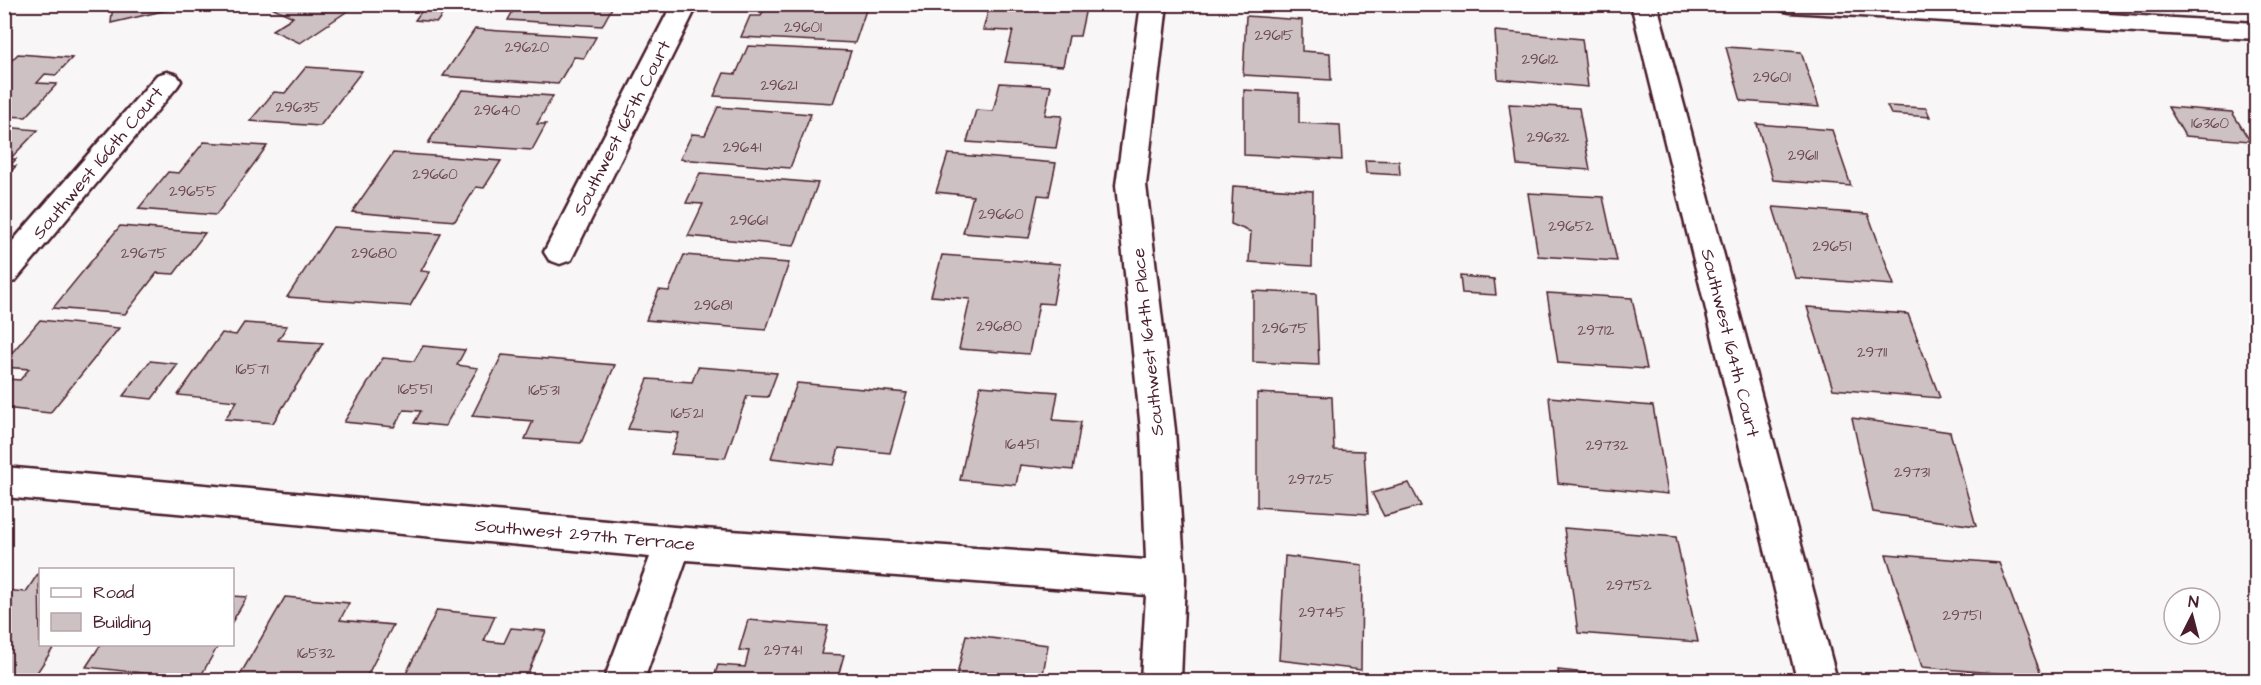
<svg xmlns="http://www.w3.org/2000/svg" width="2261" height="685" font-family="'Architects Daughter',sans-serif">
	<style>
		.building { fill: #cdc1c4; stroke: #4a1f2b; stroke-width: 1.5 }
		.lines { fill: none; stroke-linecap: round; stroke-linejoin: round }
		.minor-casing { stroke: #4a1f2b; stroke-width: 5 }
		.tertiary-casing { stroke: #4a1f2b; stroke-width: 5 }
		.minor { fill: #fff; fill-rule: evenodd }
		.tertiary { fill: #fff; fill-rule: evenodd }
		.labels { text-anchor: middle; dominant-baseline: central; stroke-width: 4.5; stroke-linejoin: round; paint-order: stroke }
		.number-label { font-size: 15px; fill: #6b4851 }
		.street-label { font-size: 18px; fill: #4a1f2b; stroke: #fff }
	</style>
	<rect width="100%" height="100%" fill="#f8f6f7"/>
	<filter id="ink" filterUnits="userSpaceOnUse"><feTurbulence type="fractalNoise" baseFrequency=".0167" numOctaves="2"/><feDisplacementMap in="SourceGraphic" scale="12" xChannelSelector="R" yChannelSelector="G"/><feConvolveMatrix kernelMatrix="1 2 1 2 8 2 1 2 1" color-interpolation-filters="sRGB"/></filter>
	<g filter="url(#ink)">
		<g class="building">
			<path d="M 113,4 L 193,4 L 111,23 Z"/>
			<path d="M 265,4 L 358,4 L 300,43 L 272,30 L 293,17 Z"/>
			<path d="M 517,4 L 614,4 L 602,26 L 508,20 Z"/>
			<path d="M 766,4 L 868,4 L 855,43 L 741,37 L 750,16 L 761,16 Z"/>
			<path d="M 990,4 L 1086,8 L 1080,36 L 1069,36 L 1063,66 L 1005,62 L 1013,31 L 983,30 Z"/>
			<path d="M 423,9 L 445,11 L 437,22 L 415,20 Z"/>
			<path d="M 1246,16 L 1302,20 L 1302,51 L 1330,53 L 1331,80 L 1243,75 Z"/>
			<path d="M 475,29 L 500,31 L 596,37 L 584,58 L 574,57 L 558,84 L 443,76 Z"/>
			<path d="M 1495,31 L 1582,39 L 1588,87 L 1498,79 Z"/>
			<path d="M 748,46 L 851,51 L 833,103 L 714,96 L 724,73 L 736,74 Z"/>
			<path d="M 1726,47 L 1801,52 L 1819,107 L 1741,101 Z"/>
			<path d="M 18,54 L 72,58 L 56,75 L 45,74 L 37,83 L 57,84 L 26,117 L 4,116 L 4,68 Z"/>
			<path d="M 306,67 L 362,71 L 320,126 L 250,121 L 274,92 L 285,93 Z"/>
			<path d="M 1000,83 L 1051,86 L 1045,115 L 1062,116 L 1056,148 L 967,142 L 976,110 L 993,111 Z"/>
			<path d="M 462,90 L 553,96 L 537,124 L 546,124 L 532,150 L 428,143 Z"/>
			<path d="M 1244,90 L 1299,93 L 1299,123 L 1340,125 L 1342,160 L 1244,155 Z"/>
			<path d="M 1509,104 L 1579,108 L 1590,170 L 1517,165 Z"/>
			<path d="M 1887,106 L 1926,108 L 1930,117 L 1891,114 Z"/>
			<path d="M 718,107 L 811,114 L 790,168 L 680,159 L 692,134 L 705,135 Z"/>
			<path d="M 2168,107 L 2232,112 L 2250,141 L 2185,136 Z"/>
			<path d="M 1757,124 L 1832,130 L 1851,186 L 1773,180 Z"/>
			<path d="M 4,127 L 38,130 L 10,159 L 16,159 L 10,166 L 16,166 L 4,179 Z"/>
			<path d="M 204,142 L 267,146 L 216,215 L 138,209 L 168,172 L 179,173 Z"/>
			<path d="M 393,153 L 501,161 L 484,188 L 476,187 L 455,221 L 352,212 Z"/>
			<path d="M 948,154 L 1056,163 L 1049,196 L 1038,195 L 1029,238 L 963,233 L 973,196 L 936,192 Z"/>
			<path d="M 1365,160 L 1399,161 L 1400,175 L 1366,173 Z"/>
			<path d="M 700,173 L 818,183 L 794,246 L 688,236 L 703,204 L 686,203 Z"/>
			<path d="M 1233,186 L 1313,191 L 1312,266 L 1249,262 L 1251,232 L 1231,224 Z"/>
			<path d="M 1528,193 L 1603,197 L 1617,261 L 1538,256 Z"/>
			<path d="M 1773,207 L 1868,214 L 1894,285 L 1795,278 Z"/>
			<path d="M 120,226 L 205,233 L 174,274 L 157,273 L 125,314 L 53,308 Z"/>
			<path d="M 333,227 L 441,234 L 421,271 L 430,272 L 410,306 L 287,297 Z"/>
			<path d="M 684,255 L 789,263 L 766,330 L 646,320 L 659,290 L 669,291 Z"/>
			<path d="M 942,255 L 1060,264 L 1053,304 L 1039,303 L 1029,354 L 959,349 L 970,299 L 931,296 Z"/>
			<path d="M 1460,276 L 1494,279 L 1496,295 L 1462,293 Z"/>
			<path d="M 1253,291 L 1316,294 L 1319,365 L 1253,362 Z"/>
			<path d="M 1547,293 L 1632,298 L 1647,369 L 1558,363 Z"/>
			<path d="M 1807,307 L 1908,314 L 1940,398 L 1833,389 Z"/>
			<path d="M 40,320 L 119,328 L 50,413 L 4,408 L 4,381 L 7,379 L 20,380 L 29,369 L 4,367 L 4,362 Z"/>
			<path d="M 244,323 L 287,326 L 278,340 L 323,343 L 273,423 L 225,419 L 237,401 L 178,395 L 222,333 L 236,335 Z"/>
			<path d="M 423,346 L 465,350 L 457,365 L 478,368 L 445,426 L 414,423 L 421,411 L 404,410 L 394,427 L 344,422 L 383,358 L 414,361 Z"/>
			<path d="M 502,355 L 615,365 L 581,443 L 525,439 L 533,421 L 472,416 Z"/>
			<path d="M 150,361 L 178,364 L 152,399 L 123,396 Z"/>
			<path d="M 698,367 L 777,373 L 768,397 L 747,396 L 725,458 L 671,454 L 679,433 L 628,429 L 648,379 L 692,382 Z"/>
			<path d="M 797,383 L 907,393 L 890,453 L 839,448 L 834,465 L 771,458 Z"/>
			<path d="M 980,386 L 1058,392 L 1053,420 L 1081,422 L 1073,470 L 1020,465 L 1016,485 L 960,480 Z"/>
			<path d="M 1257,393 L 1332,397 L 1334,450 L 1364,451 L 1368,514 L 1257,507 Z"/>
			<path d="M 1549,397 L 1653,406 L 1668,494 L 1558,483 Z"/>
			<path d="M 1852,418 L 1950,432 L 1976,526 L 1873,512 Z"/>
			<path d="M 1409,483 L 1421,506 L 1384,516 L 1372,493 Z"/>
			<path d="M 1564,528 L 1676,537 L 1698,642 L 1578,633 Z"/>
			<path d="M 1886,554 L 1999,563 L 2042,677 L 1922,667 Z"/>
			<path d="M 1285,556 L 1362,565 L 1361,670 L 1279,660 Z"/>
			<path d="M 39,572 L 40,644 L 56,644 L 32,680 L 4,680 L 4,590 L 26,592 Z"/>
			<path d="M 232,596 L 247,597 L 232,622 Z"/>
			<path d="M 285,597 L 349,603 L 340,620 L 393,625 L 365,680 L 237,680 Z"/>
			<path d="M 437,610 L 495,616 L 484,641 L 504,643 L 511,628 L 546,631 L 525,680 L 403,680 Z"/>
			<path d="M 748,620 L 828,626 L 821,654 L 844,655 L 837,680 L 713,680 L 718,665 L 745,667 L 749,651 L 739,650 Z"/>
			<path d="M 966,635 L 1048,645 L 1042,680 L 956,680 Z"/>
			<path d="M 101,644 L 219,644 L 199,679 L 86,667 Z"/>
			<path d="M 1558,670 L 1653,680 L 1559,680 Z"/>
		</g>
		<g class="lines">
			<defs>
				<g id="minor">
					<path d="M 672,4 L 698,4 L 571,260 L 560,264 L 549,260 L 544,252 Z"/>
					<path d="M 1141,4 L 1167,4 L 1146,185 L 1175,430 L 1185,579 L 1181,680 L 1141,680 L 1146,595 L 686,560 L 644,680 L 604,680 L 650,557 L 4,497 L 4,467 L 674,527 L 1146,560 L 1141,430 L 1116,185 Z"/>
					<path d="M 1631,4 L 1657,4 L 1837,680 L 1797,680 Z"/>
					<path d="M 167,72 L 177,75 L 181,81 L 177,87 L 15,281 L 4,285 L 4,251 L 157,75 Z"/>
				</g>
				<path id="tertiary" d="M 1777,4 L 1940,4 L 2256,23 L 2256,39 L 1790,12 L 1781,10 Z"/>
			</defs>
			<use href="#minor" class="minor-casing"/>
			<use href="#tertiary" class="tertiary-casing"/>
			<use href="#minor" class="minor"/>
			<use href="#tertiary" class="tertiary"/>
		</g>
	</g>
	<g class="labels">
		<g class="number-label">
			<text x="803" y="27">29601</text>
			<text x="1274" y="35">29615</text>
			<text x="527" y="47">29620</text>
			<text x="1540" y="59">29612</text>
			<text x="1772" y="77">29601</text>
			<text x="779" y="85">29621</text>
			<text x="298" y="107">29635</text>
			<text x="497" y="110">29640</text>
			<text x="2210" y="123">16360</text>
			<text x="1548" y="137">29632</text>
			<text x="742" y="147">29641</text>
			<text x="1803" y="155">29611</text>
			<text x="435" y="174">29660</text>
			<text x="193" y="191">29655</text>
			<text x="1001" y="214">29660</text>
			<text x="749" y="220">29661</text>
			<text x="1571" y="226">29652</text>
			<text x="1832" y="246">29651</text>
			<text x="144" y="253">29675</text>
			<text x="374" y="253">29680</text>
			<text x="713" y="305">29681</text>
			<text x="999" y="326">29680</text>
			<text x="1285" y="328">29675</text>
			<text x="1596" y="330">29712</text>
			<text x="1872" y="352">29711</text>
			<text x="252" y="369">16571</text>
			<text x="415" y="389">16551</text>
			<text x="544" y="390">16531</text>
			<text x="687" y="413">16521</text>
			<text x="1022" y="444">16451</text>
			<text x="1607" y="445">29732</text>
			<text x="1912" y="472">29731</text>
			<text x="1311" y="479">29725</text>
			<text x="1629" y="585">29752</text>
			<text x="1322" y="612">29745</text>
			<text x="1962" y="615">29751</text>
			<text x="783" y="650">29741</text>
			<text x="316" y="653">16532</text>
		</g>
		<g class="street-label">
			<text transform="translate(622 128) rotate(-63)">Southwest 165th Court</text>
			<text transform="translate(98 163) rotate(-50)">Southwest 166th Court</text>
			<text transform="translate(1148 342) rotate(-96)">Southwest 164th Place</text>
			<text transform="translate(1730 343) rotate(76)">Southwest 164th Court</text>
			<text transform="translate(585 535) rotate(5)">Southwest 297th Terrace</text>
		</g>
	</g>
	<rect width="2261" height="685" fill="none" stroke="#fff" stroke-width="24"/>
	<rect x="12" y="12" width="2237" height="661" fill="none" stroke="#4a1f2b" stroke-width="2" filter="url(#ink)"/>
	<rect x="39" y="568" width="195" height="78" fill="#ffffff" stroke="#b7a5aa" stroke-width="1.5"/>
	<rect x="51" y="588" width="30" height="9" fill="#ffffff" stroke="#b7a5aa" stroke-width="1.5"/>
	<text x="93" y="598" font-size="18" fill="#4a1f2b">Road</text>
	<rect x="51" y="613" width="30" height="18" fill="#cdc1c4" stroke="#b7a5aa" stroke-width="1.5"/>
	<text x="93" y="628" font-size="18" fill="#4a1f2b">Building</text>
	<g transform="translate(2192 616) rotate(6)"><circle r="28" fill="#ffffff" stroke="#b7a5aa" stroke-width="1.5"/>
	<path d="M0-4.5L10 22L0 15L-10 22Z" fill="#4a1f2b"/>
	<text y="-9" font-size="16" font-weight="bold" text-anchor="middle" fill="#4a1f2b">N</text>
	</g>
</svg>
